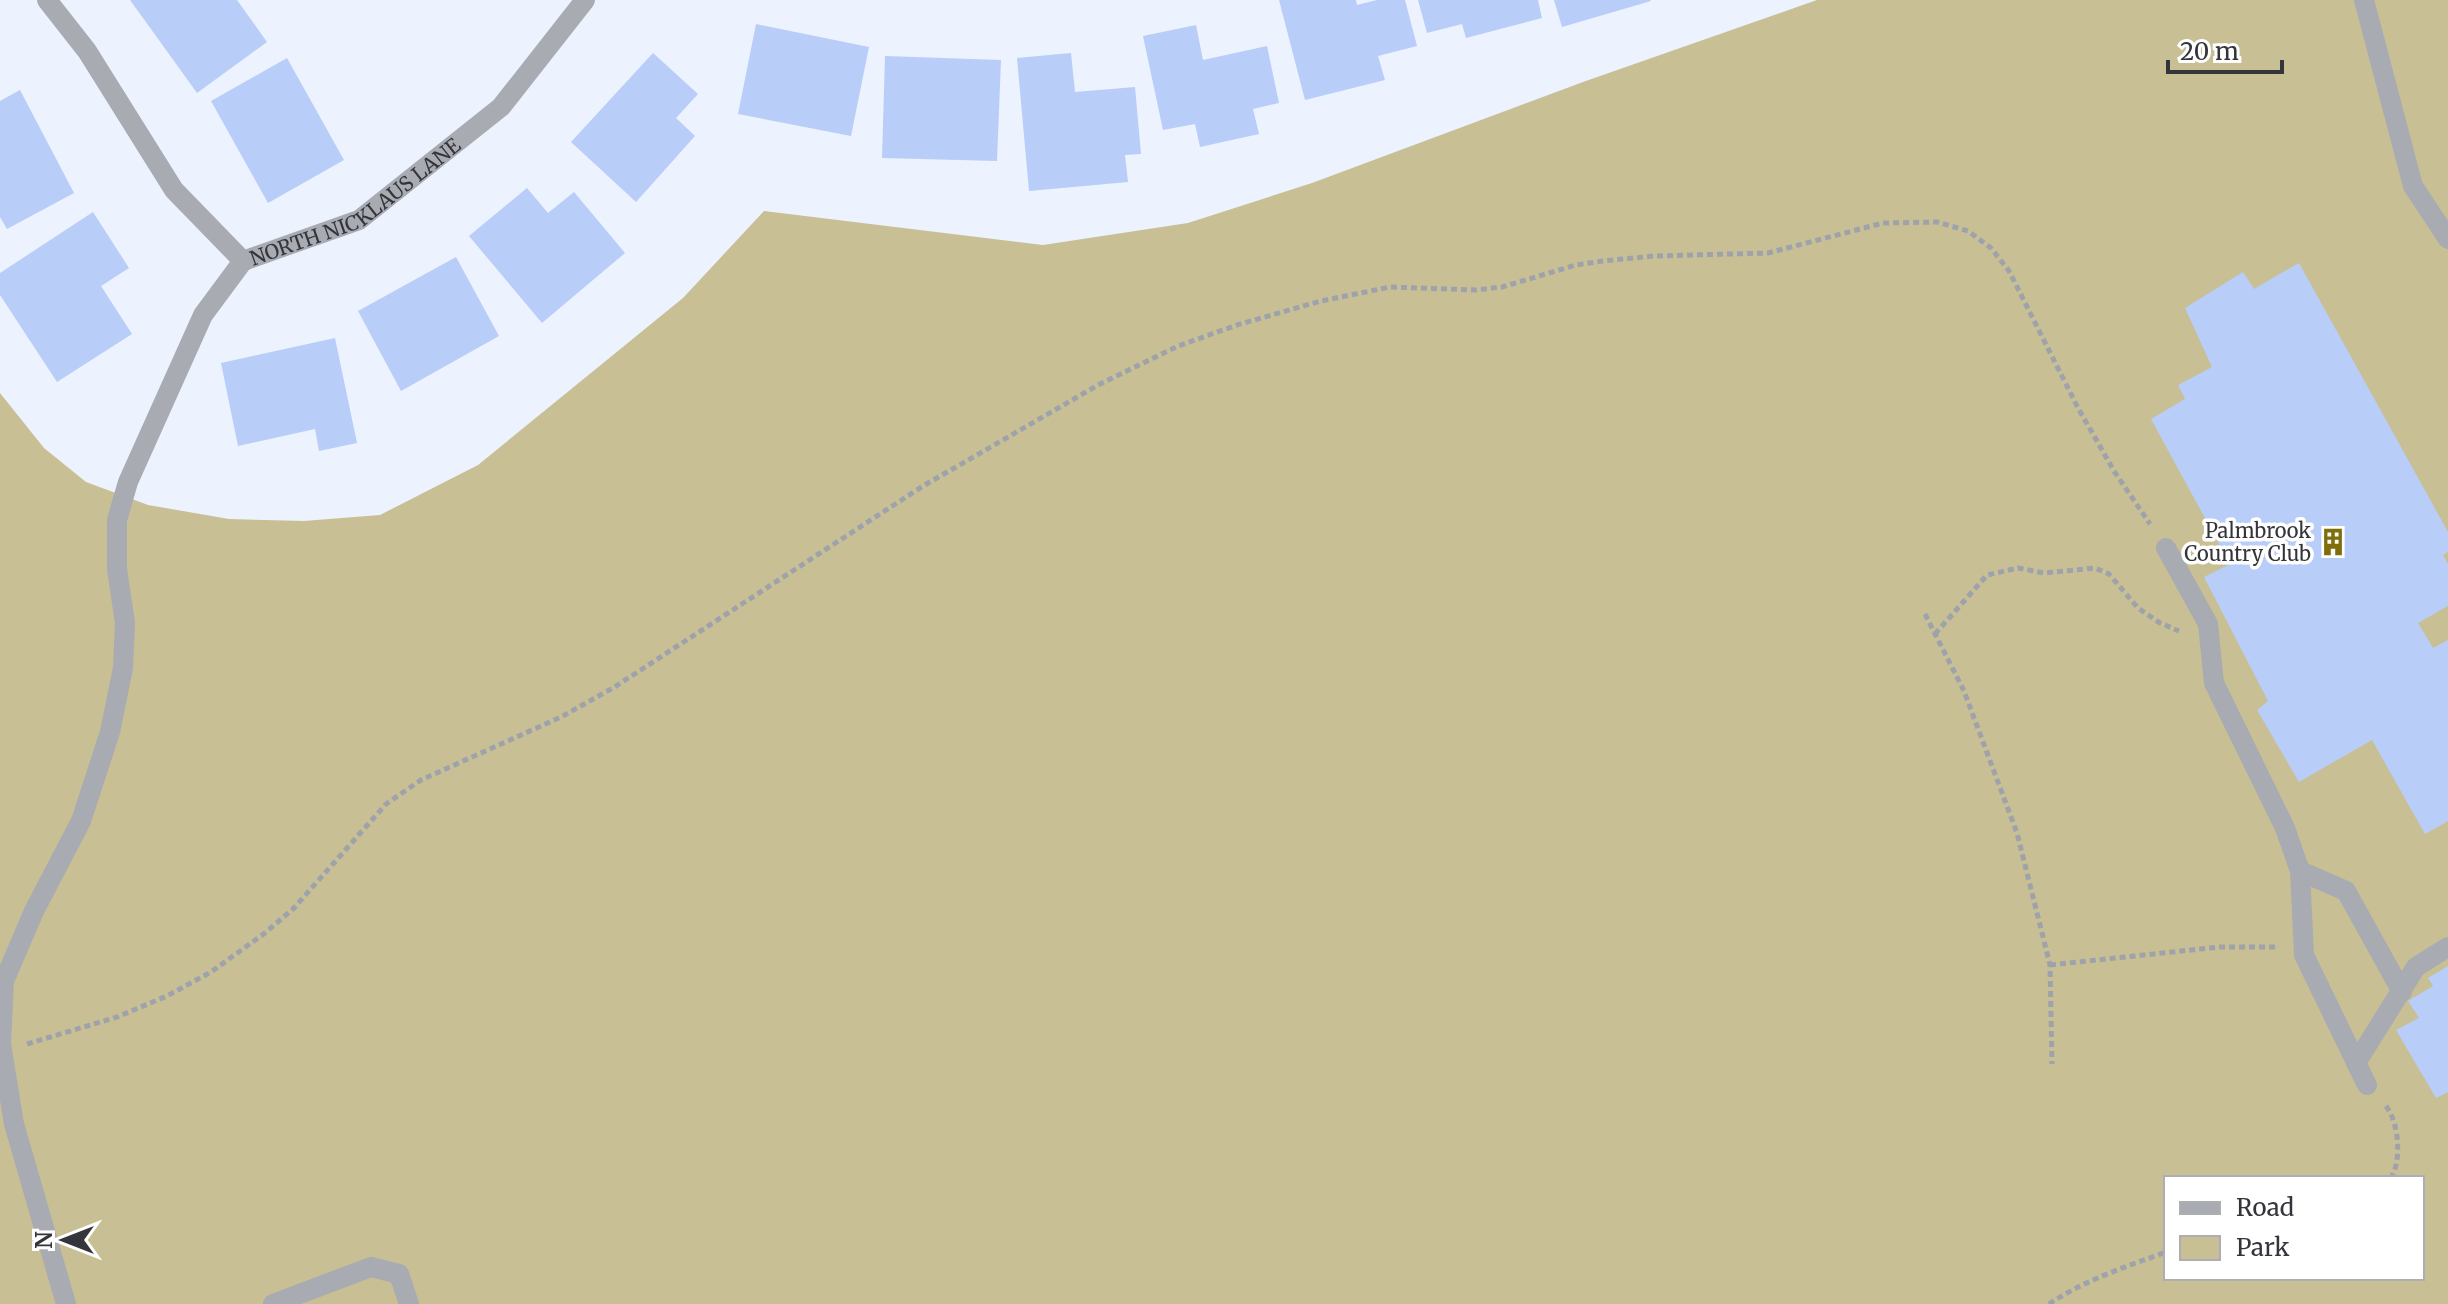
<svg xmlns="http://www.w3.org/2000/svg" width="2448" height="1304" font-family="Merriweather,serif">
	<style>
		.green { fill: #c8bf95; fill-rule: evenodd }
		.building { fill: #b9cdf9 }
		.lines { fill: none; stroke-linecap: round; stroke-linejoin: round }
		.path { stroke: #9ea2ab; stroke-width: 5; stroke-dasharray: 6 4; stroke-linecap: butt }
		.minor { stroke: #a8abb1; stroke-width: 20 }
		.labels { text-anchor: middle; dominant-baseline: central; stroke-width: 7; stroke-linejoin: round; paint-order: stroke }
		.street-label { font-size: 20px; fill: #33353b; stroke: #fff }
		.poi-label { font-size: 20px; fill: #33353b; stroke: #fff; text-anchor: end }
	</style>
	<rect width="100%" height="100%" fill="#ecf2fe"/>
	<path class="green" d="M 1817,0 L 2448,0 L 2448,1304 L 0,1304 L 0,393 L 44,448 L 86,482 L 148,505 L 229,519 L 304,521 L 380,515 L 478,465 L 683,298 L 764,211 L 1043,245 L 1188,223 L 1312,183 L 1583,82 ZM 2166,1178 L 2422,1178 L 2422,1278 L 2166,1278 Z"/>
	<g class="building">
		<path d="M 130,0 L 237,0 L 267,42 L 197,93 Z"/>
		<path d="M 1279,0 L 1356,0 L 1357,5 L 1377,0 L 1405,0 L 1417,46 L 1378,56 L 1385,80 L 1305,100 Z"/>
		<path d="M 1418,0 L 1538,0 L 1542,18 L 1466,38 L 1462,24 L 1427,33 Z"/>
		<path d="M 1554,0 L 1650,0 L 1651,1 L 1562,27 Z"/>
		<path d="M 756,24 L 869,47 L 851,136 L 738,114 Z"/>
		<path d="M 1196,25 L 1203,60 L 1267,46 L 1279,103 L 1253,109 L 1259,134 L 1200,147 L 1195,124 L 1163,130 L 1143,36 Z"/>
		<path d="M 653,53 L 698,94 L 676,118 L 695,136 L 636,202 L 571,142 Z"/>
		<path d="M 1071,53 L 1075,92 L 1135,87 L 1141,154 L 1125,155 L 1128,182 L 1029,191 L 1017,58 Z"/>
		<path d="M 885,56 L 1001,60 L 997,161 L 882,158 Z"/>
		<path d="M 287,58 L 344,160 L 268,203 L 211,101 Z"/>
		<path d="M 20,90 L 74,193 L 7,229 L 0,217 L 0,101 Z"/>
		<path d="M 527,188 L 548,213 L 574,192 L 625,253 L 542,323 L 469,236 Z"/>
		<path d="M 93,212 L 129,268 L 101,286 L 132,334 L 57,382 L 0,295 L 0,273 Z"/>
		<path d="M 456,257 L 499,336 L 401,391 L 358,311 Z"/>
		<path d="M 2299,263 L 2448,532 L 2448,552 L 2443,555 L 2448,564 L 2448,606 L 2418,623 L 2433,648 L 2448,640 L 2448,821 L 2425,834 L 2372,740 L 2299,782 L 2257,710 L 2268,701 L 2204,577 L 2230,564 L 2151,419 L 2185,399 L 2178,385 L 2212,367 L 2185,308 L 2243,272 L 2254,289 Z"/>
		<path d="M 335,338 L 357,443 L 319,451 L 315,429 L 238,446 L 221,363 Z"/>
		<path d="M 2448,966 L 2448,1092 L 2436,1098 L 2396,1030 L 2419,1018 L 2408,1001 L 2433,986 L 2428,978 Z"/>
	</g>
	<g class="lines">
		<g class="path">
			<path d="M 1925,614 L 1964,691 L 2017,833 L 2050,965 L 2052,1064"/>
			<path d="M 1935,634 L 1987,575 L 2018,568 L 2044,573 L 2095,568 L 2109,574 L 2138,608 L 2160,623 L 2179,631"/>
			<path d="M 2050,965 L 2219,947 L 2278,947"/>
			<path d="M 27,1044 L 117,1017 L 167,996 L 211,972 L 265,933 L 294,908 L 386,804 L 421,780 L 561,717 L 613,688 L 923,486 L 1098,385 L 1178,346 L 1237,325 L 1321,301 L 1390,287 L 1476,290 L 1502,287 L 1576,265 L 1603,261 L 1654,256 L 1768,253 L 1883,223 L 1937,222 L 1968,231 L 1991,248 L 2009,271 L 2077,406 L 2114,471 L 2150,524"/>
			<path d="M 2386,1106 C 2399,1123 2402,1160 2391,1178"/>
			<path d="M 2049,1304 C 2085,1280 2125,1267 2166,1252"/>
		</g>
		<g class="minor">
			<path id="s1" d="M 47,0 L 87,51 L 174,190 L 243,261 L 359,220 L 501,107 L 585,0"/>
			<path d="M 2364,0 L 2413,186 L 2448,239"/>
			<path d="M 2166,548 L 2208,624 L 2214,683 L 2285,828 L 2300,871 L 2304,955 L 2367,1085"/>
			<path d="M 2300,871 L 2346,891 L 2402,992"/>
			<path d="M 2356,1063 L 2416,967 L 2448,947"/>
			<path d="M 66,1304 L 14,1124 L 1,1044 L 4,981 L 34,911 L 81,821 L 110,732 L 123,668 L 125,623 L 117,569 L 117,520 L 128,482 L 203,315 L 243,261"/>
			<path d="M 273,1304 L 371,1267 L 399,1274 L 409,1304"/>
		</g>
	</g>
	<defs>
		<symbol id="building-bare" viewBox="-9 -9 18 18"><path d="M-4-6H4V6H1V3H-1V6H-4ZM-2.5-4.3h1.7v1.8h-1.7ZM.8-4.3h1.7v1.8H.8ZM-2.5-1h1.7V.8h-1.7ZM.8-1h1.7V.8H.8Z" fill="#806e0c" stroke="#fff" stroke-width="2.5" paint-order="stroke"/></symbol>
	</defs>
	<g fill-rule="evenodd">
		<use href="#building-bare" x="2313" y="522" width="40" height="40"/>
	</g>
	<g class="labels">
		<g class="street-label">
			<text stroke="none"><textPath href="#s1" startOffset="456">NORTH NICKLAUS LANE</textPath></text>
		</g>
		<g class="poi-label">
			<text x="2311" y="530">Palmbrook<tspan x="2311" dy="23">Country Club</tspan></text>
		</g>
	</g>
	<rect x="2164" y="1176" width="260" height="104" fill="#ffffff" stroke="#adaeb1" stroke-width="2"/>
	<rect x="2180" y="1202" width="40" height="12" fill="#a8abb1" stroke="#adaeb1" stroke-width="2"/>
	<text x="2236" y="1216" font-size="24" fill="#33353b">Road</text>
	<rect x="2180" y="1236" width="40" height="24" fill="#c8bf95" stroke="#adaeb1" stroke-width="2"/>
	<text x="2236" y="1256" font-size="24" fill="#33353b">Park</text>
	<g transform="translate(64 1240) rotate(270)" stroke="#ffffff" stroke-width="6" paint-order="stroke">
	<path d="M0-6L14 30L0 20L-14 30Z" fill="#33353b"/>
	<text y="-12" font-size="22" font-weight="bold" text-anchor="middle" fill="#33353b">N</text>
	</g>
	<path d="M2168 60v12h114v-12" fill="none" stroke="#33353b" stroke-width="4"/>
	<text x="2180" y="60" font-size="24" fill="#33353b" stroke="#ffffff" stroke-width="6" paint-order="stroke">20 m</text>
</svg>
